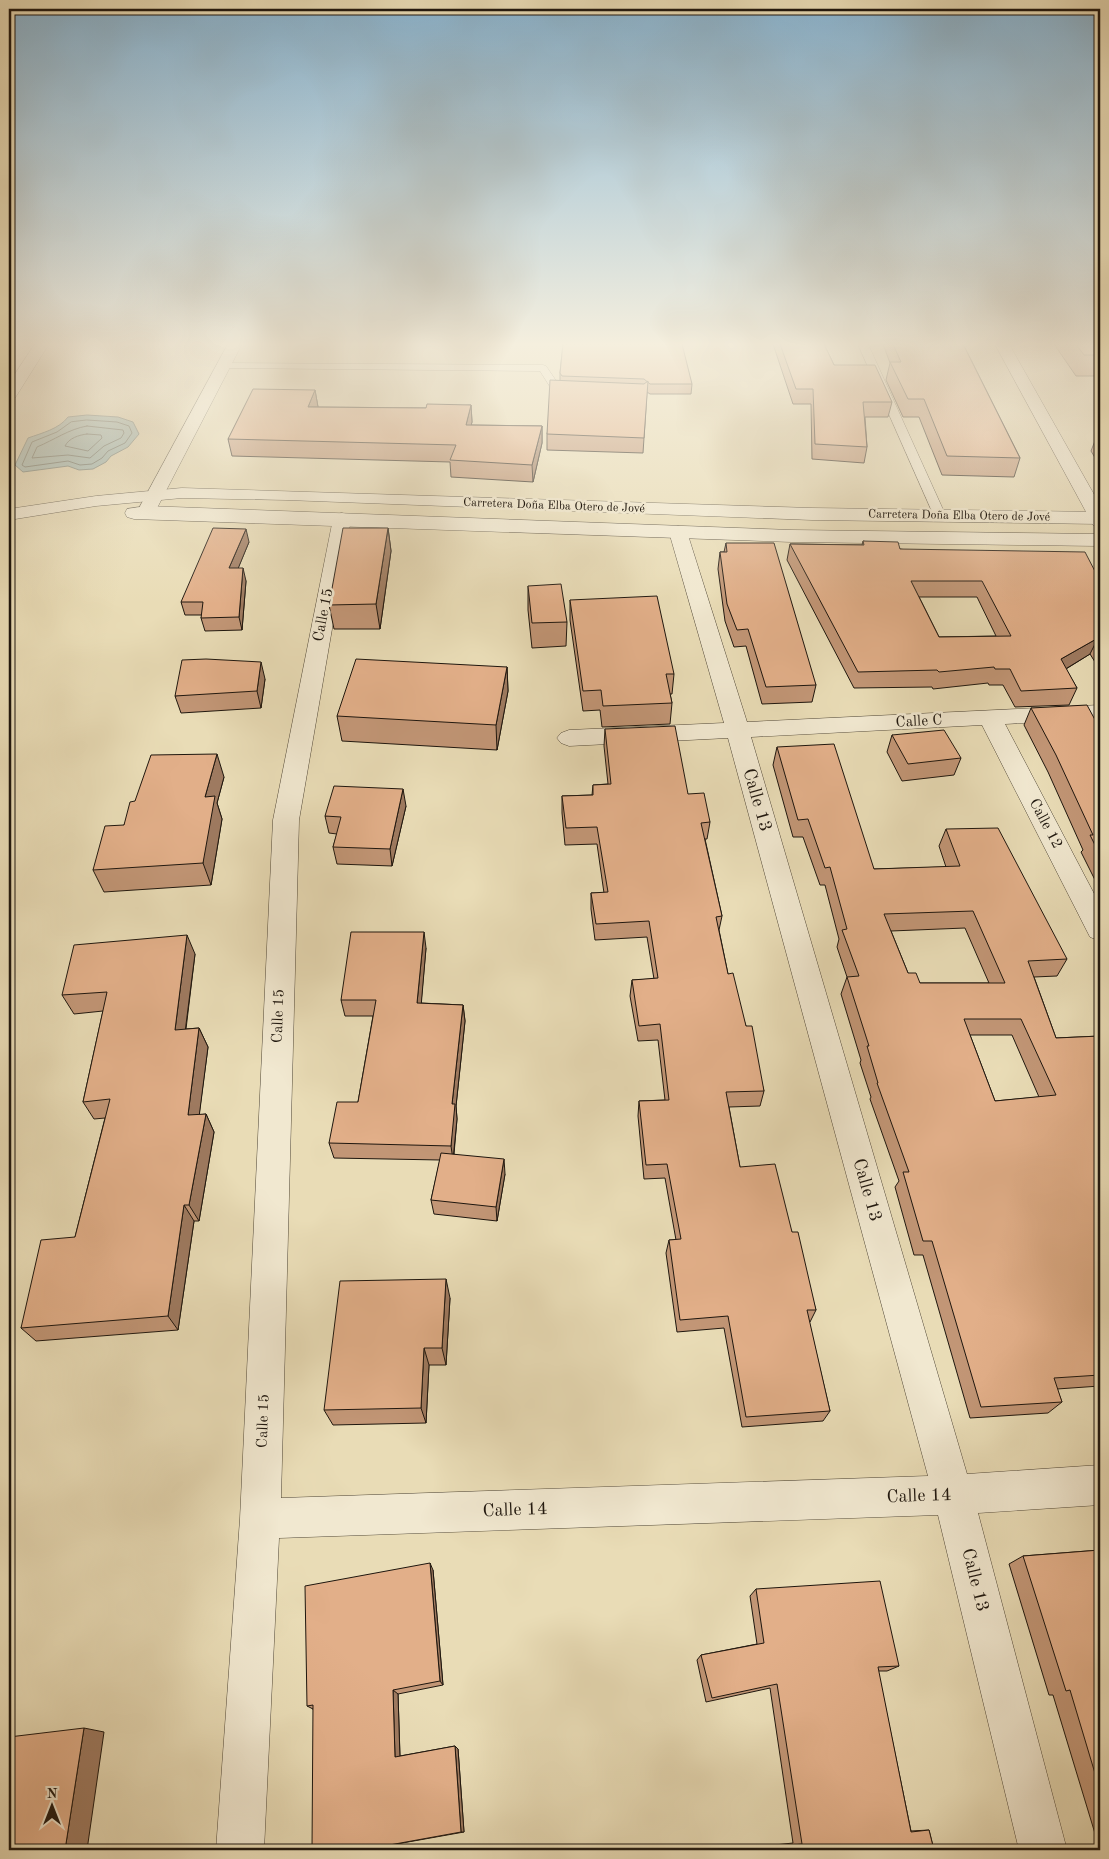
<svg xmlns="http://www.w3.org/2000/svg" width="1109" height="1859" font-family="'Old Standard TT',serif">
	<style>
		.water { fill: #9ab9b7; stroke: #687873 }
		.lines { fill: none; stroke-linecap: round; stroke-linejoin: round }
		.shore { stroke: #5c6862; stroke-width: 1 }
		.service-casing { stroke: #514838; stroke-width: 1 }
		.minor-casing { stroke: #514838; stroke-width: 1 }
		.tertiary-casing { stroke: #514838; stroke-width: 1 }
		.service { fill: #f1e8d0; fill-rule: evenodd }
		.minor { fill: #f1e8d0; fill-rule: evenodd }
		.tertiary { fill: #f1e8d0; fill-rule: evenodd }
		.wall { fill: #c29676; stroke: #1e160e; fill-rule: evenodd }
		.shaded-wall { fill: #9e7a60; stroke: #1e160e }
		.building { fill: #e2af89; stroke: #1e160e; fill-rule: evenodd }
		.labels { text-anchor: middle; dominant-baseline: central; stroke-width: 5; stroke-linejoin: round; paint-order: stroke }
		.far-street-label { font-size: 12px; fill: #1e160e; stroke: #f1e8d0 }
		.street-label { font-size: 15px; fill: #1e160e; stroke: #f1e8d0 }
		.near-street-label { font-size: 18px; fill: #1e160e; stroke: #f1e8d0 }
	</style>
	<rect width="100%" height="100%" fill="#e9dcb6"/>
	<filter id="stains"><feTurbulence type="fractalNoise" baseFrequency=".004" numOctaves="4"/><feColorMatrix values="0 0 0 0 .2 0 0 0 0 .09 0 0 0 0 .02 0 0 0 .5 -.17"/></filter>
	<radialGradient id="worn" r=".72"><stop offset=".6" stop-color="#630" stop-opacity="0"/><stop offset="1" stop-color="#630" stop-opacity=".3"/></radialGradient>
	<path class="water" d="M 87,415 L 118,417 L 133,422 L 139,434 L 128,447 L 111,456 L 106,462 L 93,469 L 79,470 L 68,466 L 23,472 L 15,465 L 28,438 C 42,433 59,429 68,417 Z"/>
	<g class="lines">
		<g class="shore">
			<path d="M 87,420 L 117,422 L 129,426 L 132,433 L 125,443 L 108,451 L 102,458 L 92,464 L 80,465 L 68,461 L 25,467 L 22,465 L 32,442 L 57,432 L 71,422 Z"/>
			<path d="M 87,426 L 123,430 L 124,433 L 121,438 L 104,446 L 90,458 L 68,455 L 32,458 L 37,447 C 54,440 69,429 87,426 Z"/>
			<path d="M 87,434 L 101,435 L 102,438 L 88,451 L 65,446 C 69,438 79,435 87,434 Z"/>
		</g>
		<defs>
			<g id="service">
				<path d="M 858,344 L 868,344 L 946,516 L 944,518 L 940,520 L 934,516 Z"/>
				<path d="M 224,363 L 543,365 L 546,366 L 561,388 L 571,389 L 572,391 L 567,394 L 554,393 L 540,371 L 221,368 L 219,366 Z"/>
			</g>
			<g id="minor">
				<path d="M 35,344 L 49,344 L 15,398 L 9,400 L 9,383 Z"/>
				<path d="M 228,344 L 242,344 L 155,512 L 153,516 L 146,518 L 139,516 L 137,512 Z"/>
				<path d="M 995,344 L 1009,344 L 1100,505 L 1100,527 L 1093,525 L 1091,521 Z"/>
				<path d="M 342,513 L 349,515 L 351,519 L 299,820 L 281,1498 L 928,1476 L 728,738 L 569,746 L 561,743 L 557,738 L 561,733 L 569,730 L 724,723 L 669,532 L 671,528 L 678,526 L 685,528 L 687,532 L 747,722 L 1100,705 L 1100,719 L 1005,724 L 1100,905 L 1100,941 L 1090,937 L 982,725 L 751,737 L 967,1474 L 1100,1465 L 1100,1505 L 978,1513 L 1067,1850 L 1019,1850 L 938,1515 L 279,1538 L 264,1850 L 216,1850 L 240,1519 L 273,820 L 333,519 L 335,515 Z"/>
			</g>
			<g id="tertiary">
				<path d="M 182,488 L 812,508 L 1100,512 L 1100,524 L 812,520 L 287,500 L 182,498 L 96,506 L 9,520 L 9,509 L 96,496 Z"/>
				<path d="M 146,506 L 792,530 L 1100,534 L 1100,546 L 792,542 L 134,519 L 127,517 L 125,513 L 127,509 Z"/>
			</g>
		</defs>
		<use href="#service" class="service-casing"/>
		<use href="#minor" class="minor-casing"/>
		<use href="#tertiary" class="tertiary-casing"/>
		<use href="#service" class="service"/>
		<use href="#minor" class="minor"/>
		<use href="#tertiary" class="tertiary"/>
	</g>
	<g class="wall">
		<path d="M 563,344 L 692,384 L 691,394 L 650,394 L 647,392 L 643,453 L 547,450 L 547,434 L 560,380 L 560,373 Z"/>
		<path d="M 773,344 L 824,344 L 834,365 L 892,402 L 888,417 L 865,417 L 867,447 L 864,463 L 812,459 L 811,404 L 793,404 Z"/>
		<path d="M 883,344 L 963,344 L 1020,458 L 1014,477 L 942,475 L 919,417 L 903,417 L 886,380 L 890,363 Z"/>
		<path d="M 1054,344 L 1100,344 L 1100,376 L 1076,376 Z"/>
		<path d="M 315,390 L 318,407 L 426,408 L 471,405 L 472,422 L 471,425 L 542,426 L 542,443 L 533,482 L 451,477 L 450,462 L 232,456 L 228,439 Z"/>
		<path d="M 1100,428 L 1100,466 L 1091,451 Z"/>
		<path d="M 388,528 L 391,551 L 380,629 L 334,629 L 329,605 Z"/>
		<path d="M 863,541 L 900,549 L 1100,581 L 1100,670 L 1090,654 L 1066,669 L 1077,688 L 1069,705 L 1015,707 L 1003,685 L 989,685 L 988,683 L 933,689 L 932,687 L 854,688 L 787,560 L 790,544 L 862,545 ZM 919,597 L 977,597 L 996,636 L 939,637 Z"/>
		<path d="M 249,542 L 238,568 L 246,581 L 242,630 L 205,631 L 201,618 L 202,615 L 185,615 L 181,602 Z"/>
		<path d="M 726,543 L 816,685 L 812,702 L 762,704 L 746,646 L 734,647 L 725,621 L 718,569 L 720,552 L 724,552 Z"/>
		<path d="M 528,586 L 567,622 L 566,646 L 532,648 L 528,610 Z"/>
		<path d="M 570,600 L 674,674 L 672,694 L 670,694 L 672,703 L 670,724 L 602,727 L 600,710 L 583,711 L 570,620 Z"/>
		<path d="M 507,667 L 508,691 L 497,750 L 342,741 L 337,716 Z"/>
		<path d="M 265,679 L 261,708 L 181,713 L 175,696 Z"/>
		<path d="M 1031,708 L 1100,729 L 1100,886 L 1098,886 L 1081,852 L 1083,850 L 1048,772 L 1024,725 Z"/>
		<path d="M 605,729 L 688,794 L 710,822 L 707,839 L 705,839 L 722,916 L 719,930 L 728,974 L 746,1026 L 764,1091 L 760,1106 L 729,1107 L 740,1167 L 792,1232 L 816,1310 L 810,1322 L 809,1322 L 830,1411 L 823,1421 L 742,1427 L 724,1328 L 677,1332 L 666,1253 L 669,1240 L 676,1240 L 665,1178 L 644,1179 L 638,1116 L 639,1101 L 665,1100 L 658,1040 L 638,1041 L 630,996 L 632,980 L 654,979 L 647,937 L 595,940 L 591,909 L 591,893 L 604,893 L 597,844 L 565,845 L 562,813 L 562,796 L 592,795 L 593,785 L 608,784 L 604,746 Z"/>
		<path d="M 892,735 L 961,758 L 954,775 L 902,781 L 887,752 Z"/>
		<path d="M 777,747 L 874,869 L 946,867 L 939,846 L 946,829 L 1067,959 L 1057,976 L 1034,977 L 1056,1038 L 1100,1036 L 1100,1386 L 1057,1389 L 1062,1402 L 1048,1413 L 970,1418 L 923,1255 L 914,1255 L 895,1187 L 899,1181 L 870,1099 L 871,1097 L 860,1063 L 861,1060 L 841,994 L 847,977 L 837,947 L 839,939 L 825,885 L 820,885 L 803,837 L 793,837 L 773,765 ZM 965,928 L 989,983 L 920,983 L 908,973 L 891,931 ZM 970,1035 L 1012,1035 L 1039,1097 L 995,1101 Z"/>
		<path d="M 224,777 L 217,803 L 222,819 L 211,885 L 104,892 L 93,870 L 124,825 L 135,801 Z"/>
		<path d="M 406,806 L 392,866 L 337,864 L 333,847 L 337,834 L 329,833 L 325,816 Z"/>
		<path d="M 426,948 L 421,1003 L 463,1005 L 465,1021 L 456,1106 L 457,1119 L 454,1154 L 505,1174 L 497,1221 L 434,1214 L 431,1200 L 440,1160 L 334,1158 L 329,1143 L 358,1102 L 373,1016 L 345,1016 L 341,1000 Z"/>
		<path d="M 195,954 L 186,1029 L 199,1028 L 208,1047 L 199,1115 L 206,1114 L 214,1132 L 199,1221 L 194,1221 L 178,1330 L 36,1341 L 21,1328 L 75,1237 L 105,1118 L 94,1119 L 83,1102 L 103,1011 L 74,1014 L 62,995 Z"/>
		<path d="M 450,1298 L 446,1365 L 429,1365 L 426,1423 L 333,1425 L 324,1410 Z"/>
		<path d="M 1100,1550 L 1100,1850 L 1053,1695 L 1049,1695 L 1009,1564 L 1023,1556 Z"/>
		<path d="M 433,1570 L 443,1685 L 398,1694 L 400,1756 L 455,1746 L 458,1749 L 464,1832 L 363,1850 L 313,1709 L 307,1706 Z"/>
		<path d="M 756,1589 L 899,1666 L 887,1671 L 878,1671 L 911,1831 L 929,1830 L 934,1850 L 756,1850 L 756,1847 L 793,1843 L 770,1688 L 706,1702 L 697,1660 L 701,1655 L 757,1644 L 750,1596 Z"/>
	</g>
	<g class="shaded-wall">
		<path d="M 315,390 L 318,407 L 308,407 Z"/>
		<path d="M 471,405 L 472,422 L 467,442 L 466,425 Z"/>
		<path d="M 542,426 L 542,443 L 533,482 L 532,465 Z"/>
		<path d="M 388,528 L 391,551 L 380,629 L 376,604 Z"/>
		<path d="M 246,529 L 249,542 L 233,581 L 229,568 Z"/>
		<path d="M 243,568 L 246,581 L 242,630 L 239,617 Z"/>
		<path d="M 1098,638 L 1090,654 L 1054,676 L 1061,659 Z"/>
		<path d="M 261,662 L 265,679 L 261,708 L 257,691 Z"/>
		<path d="M 507,667 L 508,691 L 497,750 L 496,725 Z"/>
		<path d="M 217,754 L 224,777 L 217,803 L 222,819 L 211,885 L 203,863 L 205,797 Z"/>
		<path d="M 403,789 L 406,806 L 392,866 L 390,849 Z"/>
		<path d="M 424,932 L 426,948 L 420,1019 L 417,1003 Z"/>
		<path d="M 187,935 L 195,954 L 183,1048 L 175,1030 Z"/>
		<path d="M 463,1005 L 465,1021 L 456,1106 L 457,1119 L 453,1160 L 451,1146 L 452,1104 Z"/>
		<path d="M 199,1028 L 208,1047 L 197,1133 L 188,1115 Z"/>
		<path d="M 206,1114 L 214,1132 L 199,1221 L 189,1205 Z"/>
		<path d="M 504,1159 L 505,1174 L 497,1221 L 496,1207 Z"/>
		<path d="M 184,1205 L 194,1221 L 178,1330 L 168,1316 Z"/>
		<path d="M 446,1279 L 450,1298 L 446,1365 L 442,1348 Z"/>
		<path d="M 424,1348 L 429,1365 L 426,1423 L 421,1408 Z"/>
		<path d="M 430,1563 L 433,1570 L 443,1685 L 440,1681 Z"/>
		<path d="M 393,1690 L 398,1694 L 400,1759 L 395,1757 Z"/>
		<path d="M 84,1728 L 104,1732 L 87,1850 L 65,1850 Z"/>
		<path d="M 455,1746 L 458,1749 L 464,1832 L 461,1832 Z"/>
	</g>
	<g class="building">
		<path d="M 563,344 L 682,344 L 692,384 L 650,384 L 644,379 L 562,376 L 560,373 Z"/>
		<path d="M 780,344 L 824,344 L 834,365 L 875,365 L 892,402 L 863,402 L 867,447 L 815,444 L 813,389 L 796,389 Z"/>
		<path d="M 893,344 L 963,344 L 1020,458 L 947,456 L 924,399 L 908,399 L 890,362 L 901,362 Z"/>
		<path d="M 1076,344 L 1100,344 L 1100,355 L 1084,355 Z"/>
		<path d="M 550,380 L 644,384 L 648,381 L 644,438 L 547,434 Z"/>
		<path d="M 253,389 L 315,390 L 308,407 L 426,408 L 427,404 L 471,405 L 466,425 L 542,426 L 532,465 L 450,460 L 456,445 L 228,439 Z"/>
		<path d="M 213,528 L 246,529 L 229,568 L 243,568 L 239,617 L 201,618 L 203,602 L 181,602 Z"/>
		<path d="M 343,528 L 388,528 L 376,604 L 329,605 Z"/>
		<path d="M 863,541 L 898,542 L 900,549 L 1085,552 L 1100,581 L 1100,642 L 1098,638 L 1061,659 L 1077,688 L 1021,691 L 1010,669 L 995,669 L 994,667 L 939,672 L 937,670 L 858,672 L 790,544 L 864,545 ZM 911,581 L 982,581 L 1011,636 L 939,637 Z"/>
		<path d="M 726,543 L 774,543 L 816,685 L 766,687 L 748,629 L 737,630 L 727,604 L 720,552 L 727,552 Z"/>
		<path d="M 561,584 L 567,622 L 532,623 L 528,586 Z"/>
		<path d="M 657,596 L 674,674 L 666,674 L 672,703 L 603,706 L 601,690 L 583,691 L 570,600 Z"/>
		<path d="M 206,659 L 261,662 L 257,691 L 175,696 L 182,660 Z"/>
		<path d="M 356,659 L 507,667 L 496,725 L 337,716 Z"/>
		<path d="M 1087,705 L 1100,729 L 1100,855 L 1090,835 L 1093,835 L 1056,755 L 1031,708 Z"/>
		<path d="M 675,726 L 688,794 L 704,793 L 710,822 L 701,823 L 722,916 L 716,917 L 728,974 L 733,973 L 746,1026 L 752,1026 L 764,1091 L 726,1092 L 740,1167 L 775,1164 L 792,1232 L 798,1232 L 816,1310 L 807,1310 L 830,1411 L 746,1417 L 728,1316 L 680,1320 L 669,1240 L 681,1239 L 667,1164 L 646,1165 L 639,1101 L 669,1100 L 660,1024 L 639,1026 L 632,980 L 658,978 L 649,921 L 596,924 L 591,893 L 608,892 L 597,827 L 566,828 L 562,796 L 593,795 L 593,785 L 611,784 L 605,729 Z"/>
		<path d="M 944,730 L 961,758 L 908,764 L 892,735 Z"/>
		<path d="M 834,744 L 874,869 L 960,866 L 946,829 L 998,828 L 1067,959 L 1028,961 L 1056,1038 L 1100,1036 L 1100,1375 L 1054,1378 L 1062,1402 L 981,1407 L 932,1241 L 923,1241 L 903,1172 L 909,1172 L 877,1083 L 878,1083 L 867,1046 L 869,1046 L 847,977 L 859,976 L 842,930 L 847,929 L 830,867 L 825,868 L 808,819 L 798,820 L 777,747 ZM 973,911 L 1005,983 L 920,983 L 916,973 L 908,973 L 884,914 ZM 964,1019 L 1021,1019 L 1056,1095 L 995,1101 Z"/>
		<path d="M 217,754 L 205,797 L 215,796 L 203,863 L 93,870 L 105,826 L 124,825 L 130,802 L 135,801 L 151,755 Z"/>
		<path d="M 334,786 L 403,789 L 390,849 L 333,847 L 341,817 L 325,816 Z"/>
		<path d="M 351,932 L 424,932 L 417,1003 L 463,1005 L 452,1104 L 455,1104 L 451,1146 L 329,1143 L 337,1102 L 358,1102 L 376,1000 L 341,1000 Z"/>
		<path d="M 187,935 L 175,1030 L 199,1028 L 188,1115 L 206,1114 L 189,1205 L 184,1205 L 168,1316 L 21,1328 L 41,1240 L 75,1237 L 110,1099 L 83,1102 L 107,992 L 62,995 L 74,945 Z"/>
		<path d="M 441,1153 L 504,1159 L 496,1207 L 431,1200 Z"/>
		<path d="M 446,1279 L 442,1348 L 424,1348 L 421,1408 L 324,1410 L 340,1281 Z"/>
		<path d="M 1100,1550 L 1100,1790 L 1070,1690 L 1066,1691 L 1023,1556 Z"/>
		<path d="M 430,1563 L 440,1681 L 393,1690 L 395,1757 L 455,1746 L 461,1832 L 362,1850 L 312,1850 L 313,1705 L 307,1706 L 305,1586 Z"/>
		<path d="M 880,1581 L 899,1666 L 878,1667 L 911,1832 L 929,1830 L 934,1850 L 764,1850 L 763,1848 L 802,1844 L 777,1684 L 712,1698 L 701,1655 L 764,1643 L 756,1589 Z"/>
		<path d="M 84,1728 L 65,1850 L 9,1850 L 9,1737 Z"/>
	</g>
	<linearGradient id="sky" x2="0" y2="1"><stop stop-color="#89b6d4"/><stop offset="0.57" stop-color="#f5efde"/><stop offset="1" stop-color="#f5efde" stop-opacity="0"/></linearGradient>
	<rect width="1109" height="604" fill="url(#sky)"/>
	<g class="labels">
		<g class="far-street-label">
			<text transform="translate(554 506) rotate(2)">Carretera Doña Elba Otero de Jové</text>
			<text transform="translate(959 516) rotate(1)">Carretera Doña Elba Otero de Jové</text>
		</g>
		<g class="street-label">
			<text transform="translate(324 615) rotate(-79)">Calle 15</text>
			<text transform="translate(919 722) rotate(-3)">Calle C</text>
			<text transform="translate(1045 824) rotate(62)">Calle 12</text>
			<text transform="translate(279 1016) rotate(-88)">Calle 15</text>
			<text transform="translate(264 1421) rotate(-88)">Calle 15</text>
		</g>
		<g class="near-street-label">
			<text transform="translate(757 800) rotate(74)">Calle 13</text>
			<text transform="translate(867 1190) rotate(74)">Calle 13</text>
			<text transform="translate(919 1496) rotate(-2)">Calle 14</text>
			<text transform="translate(515 1510) rotate(-2)">Calle 14</text>
			<text transform="translate(975 1580) rotate(76)">Calle 13</text>
		</g>
	</g>
	<rect width="1109" height="1859" fill="none" stroke="#e9dcb6" stroke-width="30"/>
	<rect x="10" y="10" width="1089" height="1839" fill="none" stroke="#1e160e" stroke-width="2.5"/>
	<rect x="15" y="15" width="1079" height="1829" fill="none" stroke="#1e160e"/>
	<g transform="translate(52 1806)" stroke="#f1e8d0" stroke-width="4" paint-order="stroke">
	<path d="M0-4L9 19L0 12L-9 19Z" fill="#1e160e"/>
	<text y="-8" font-size="14" font-weight="bold" text-anchor="middle" fill="#1e160e">N</text>
	</g>
	<rect width="100%" height="100%" filter="url(#stains)"/>
	<rect width="100%" height="100%" fill="url(#worn)"/>
</svg>
